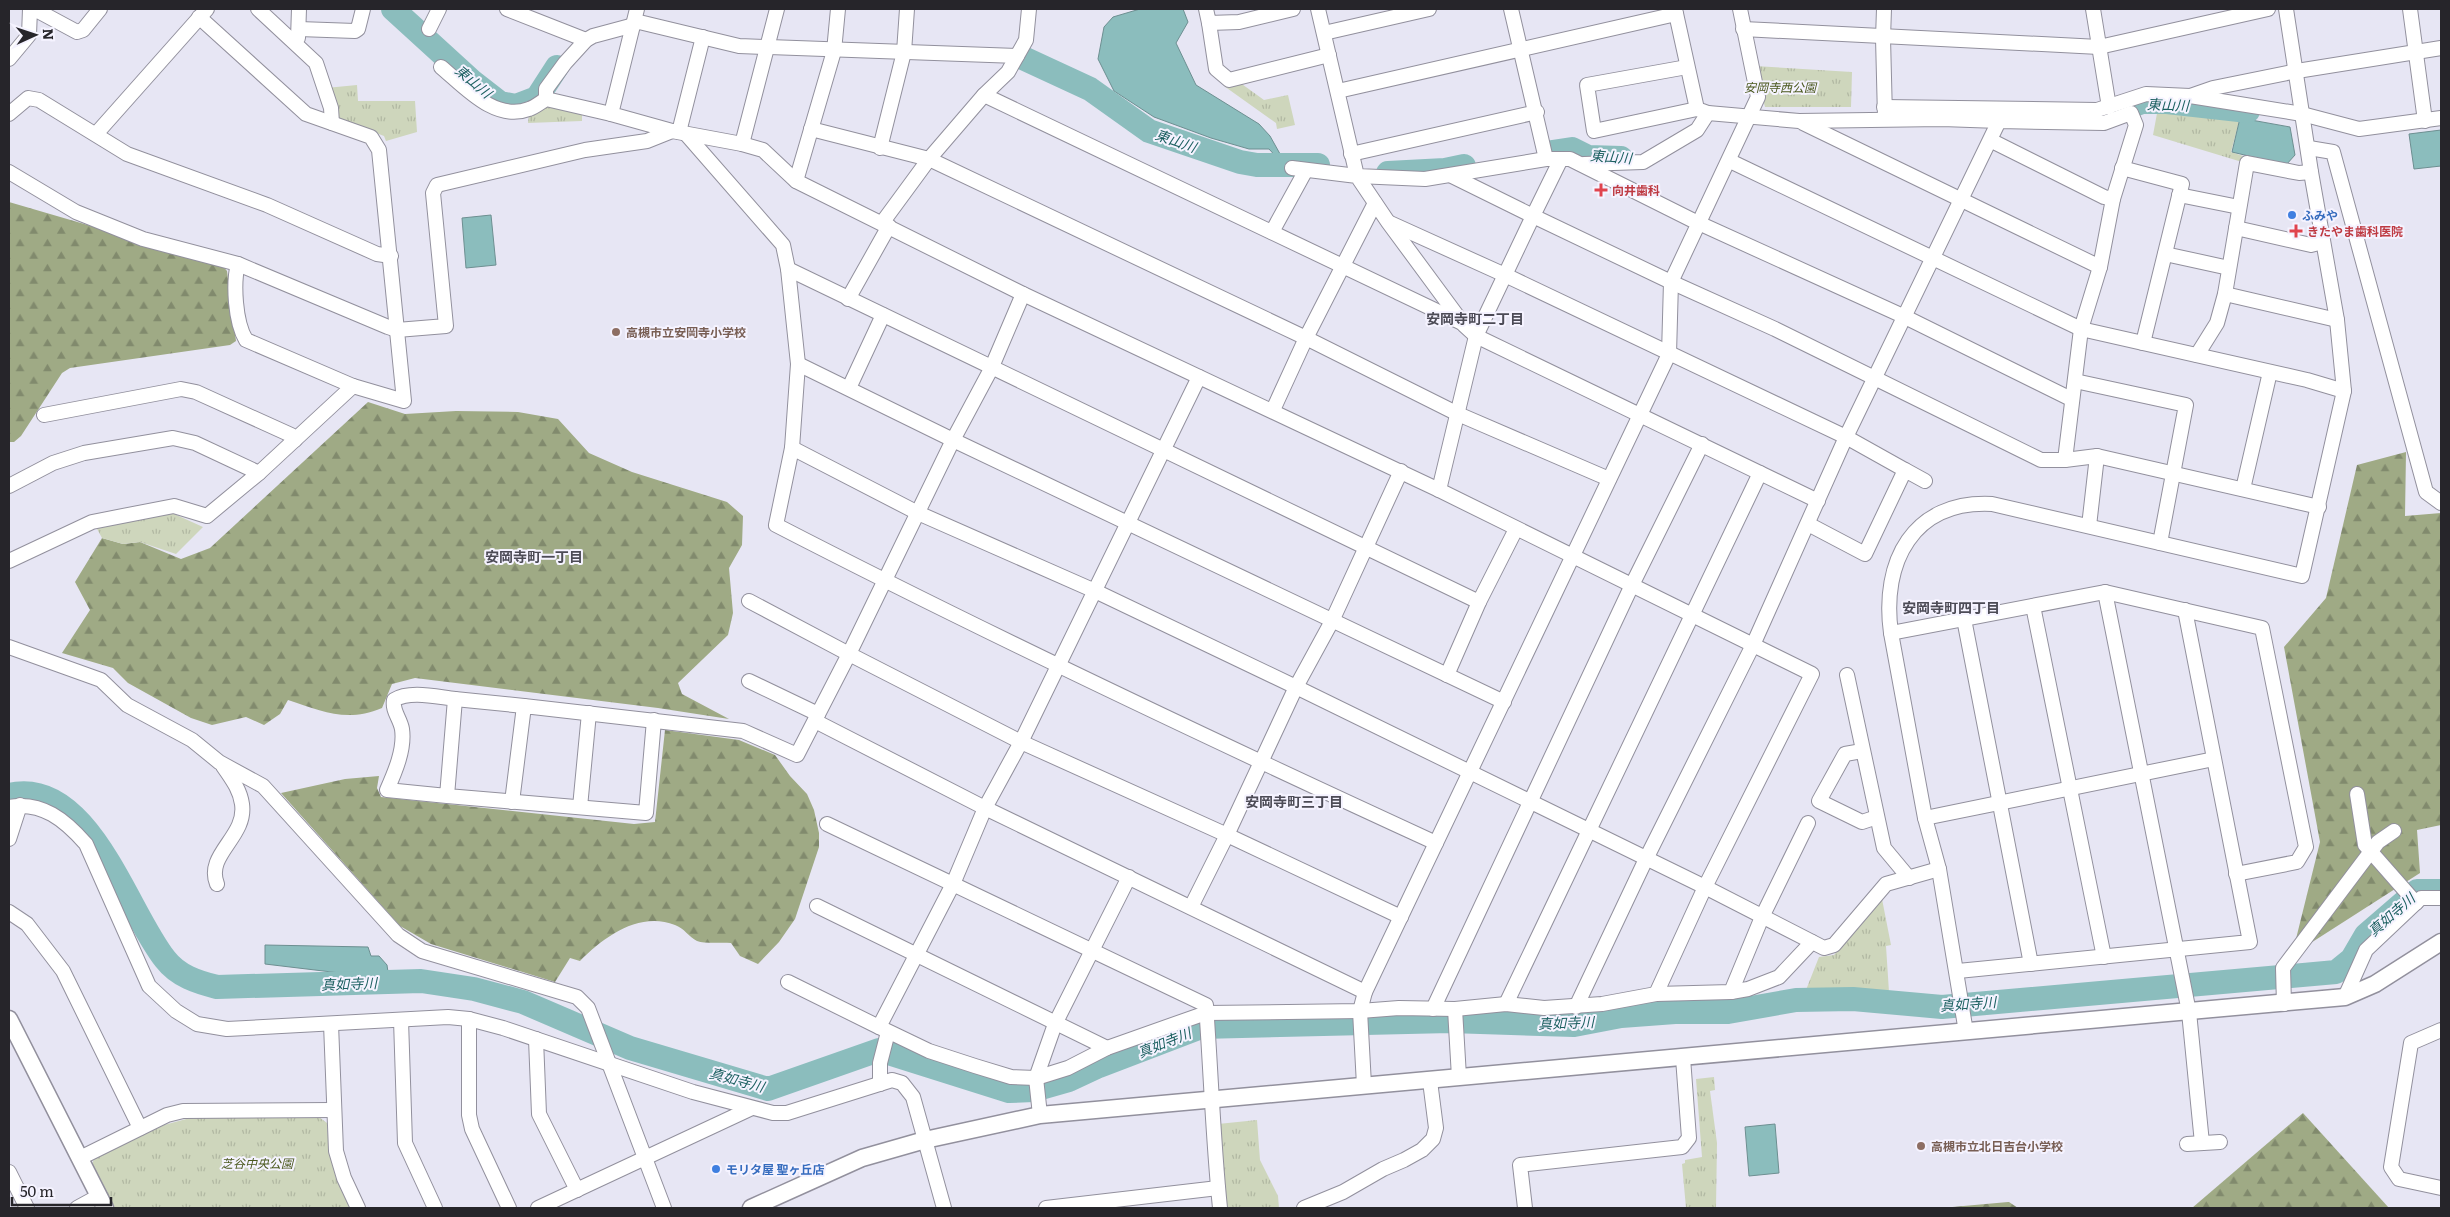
<svg xmlns="http://www.w3.org/2000/svg" width="2450" height="1217" font-family="Literata,'Noto Sans JP',serif">
	<style>
		.forest { fill: url(#forest-firs) }
		.park { fill: url(#park-tufts) }
		.water { fill: #8bbdbd; stroke: #6d8f91 }
		.lines { fill: none; stroke-linecap: round; stroke-linejoin: round }
		.river { stroke: #8bbdbd; stroke-width: 24 }
		.minor-casing { stroke: #92909d; stroke-width: 16 }
		.tertiary-casing { stroke: #92909d; stroke-width: 19 }
		.minor { stroke: #fff; stroke-width: 14 }
		.tertiary { stroke: #fff; stroke-width: 16 }
		.health-dot { fill: #e0444e; stroke: #f5f3ff; stroke-width: 2 }
		.shop-dot { fill: #3f7fe0; stroke: #f5f3ff; stroke-width: 2 }
		.education-dot { fill: #8d6e63; stroke: #f5f3ff; stroke-width: 2 }
		.labels { text-anchor: middle; dominant-baseline: central; stroke-width: 4; stroke-linejoin: round; paint-order: stroke }
		.park-label { font-size: 12px; font-style: italic; fill: #4b591f; stroke: #f5f3ff }
		.health-label { font-size: 12px; font-weight: bold; fill: #be3a42; stroke: #f5f3ff; text-anchor: start }
		.shop-label { font-size: 12px; font-weight: bold; fill: #366cbe; stroke: #f5f3ff; text-anchor: start }
		.education-label { font-size: 12px; font-weight: bold; fill: #785e54; stroke: #f5f3ff; text-anchor: start }
		.water-label { font-size: 14px; font-style: italic; fill: #1c6061; stroke: #f5f3ff }
		.neighbourhood-label { font-size: 14px; font-weight: bold; fill: #4c4b56; stroke: #f5f3ff }
	</style>
	<defs>
		<pattern id="forest-firs" width="22" height="20" patternUnits="userSpaceOnUse" patternTransform="scale(1.25)"><rect width="22" height="20" fill="#9faa85"/><path d="M5 1l3.5 6h-7zM16 11l3.5 6h-7z" fill="#818a6d"/></pattern>
		<pattern id="park-tufts" width="24" height="20" patternUnits="userSpaceOnUse" patternTransform="scale(1.25)"><rect width="24" height="20" fill="#ced6bc"/><path d="M3 7l-1-3M5 7V3M7 7l1-3M15 17l-1-3M17 17v-4M19 17l1-3" fill="none" stroke="#b1b8a2"/></pattern>
	</defs>
	<rect width="100%" height="100%" fill="#e7e6f4"/>
	<g class="forest">
		<path d="M 9,202 L 221,264 L 227,271 L 236,341 L 230,345 L 70,368 L 62,373 L 21,436 L 14,442 L 9,442 Z"/>
		<path d="M 368,402 L 405,414 L 456,411 L 518,412 L 558,419 L 589,453 L 632,472 L 727,502 L 743,516 L 742,545 L 729,568 L 733,613 L 728,635 L 678,683 L 682,694 L 729,719 L 658,708 L 415,678 L 392,684 L 382,708 C 346,723 322,711 288,700 L 280,714 L 264,725 L 246,717 L 212,725 L 191,718 L 128,683 L 113,668 L 62,653 L 90,610 L 75,582 L 102,538 L 123,544 L 140,542 L 181,559 L 210,548 Z"/>
		<path d="M 2406,452 L 2405,516 L 2441,513 L 2441,825 L 2417,830 L 2420,873 L 2292,955 L 2320,842 L 2284,647 L 2326,598 L 2357,465 Z"/>
		<path d="M 665,730 L 739,740 L 775,755 L 790,776 L 807,794 L 814,810 L 819,833 L 819,847 L 795,919 L 779,942 L 758,964 L 740,956 L 731,943 C 721,942 705,944 697,941 C 689,937 684,928 675,925 C 639,911 604,937 580,961 L 570,958 L 555,982 L 431,944 L 400,926 L 281,793 L 345,779 L 379,776 L 377,788 L 381,797 L 634,824 L 655,822 Z"/>
		<path d="M 2303,1113 L 2389,1208 L 2192,1208 Z"/>
		<path d="M 2009,1202 L 2018,1208 L 1941,1208 L 2008,1202 Z"/>
	</g>
	<g class="park">
		<path d="M 1755,66 L 1852,72 L 1851,107 L 1765,107 Z"/>
		<path d="M 1239,82 L 1264,100 L 1288,95 L 1295,125 L 1277,129 L 1276,123 L 1224,86 Z"/>
		<path d="M 357,85 L 358,101 L 415,101 L 417,132 L 386,141 L 384,136 L 337,118 L 326,88 Z"/>
		<path d="M 549,105 L 582,110 L 582,121 L 528,123 L 529,113 Z"/>
		<path d="M 2158,108 L 2240,118 L 2231,152 L 2243,156 L 2242,162 L 2153,135 Z"/>
		<path d="M 172,513 L 203,527 L 176,554 L 140,542 L 123,544 L 102,538 L 96,527 Z"/>
		<path d="M 1882,899 L 1891,945 L 1886,946 L 1889,992 L 1857,990 L 1804,995 L 1819,957 L 1834,955 L 1878,901 Z"/>
		<path d="M 1714,1077 L 1715,1090 L 1710,1091 L 1717,1143 L 1716,1208 L 1686,1208 L 1682,1164 L 1685,1163 L 1685,1160 L 1702,1157 L 1696,1079 Z"/>
		<path d="M 319,1117 L 327,1123 C 329,1157 336,1178 350,1208 L 115,1208 L 92,1165 L 94,1158 L 164,1125 L 190,1118 Z"/>
		<path d="M 1257,1120 L 1260,1160 L 1278,1196 L 1279,1208 L 1229,1208 L 1226,1205 L 1218,1124 Z"/>
	</g>
	<g class="water">
		<path d="M 1140,9 L 1183,9 L 1188,22 L 1176,43 L 1196,85 L 1259,124 L 1270,136 L 1284,161 L 1280,161 L 1269,149 L 1249,149 L 1211,138 L 1154,117 L 1114,91 L 1098,59 L 1104,27 L 1113,17 Z"/>
		<path d="M 2240,118 L 2290,127 L 2295,155 L 2286,165 L 2232,152 Z"/>
		<path d="M 2441,130 L 2441,166 L 2414,169 L 2409,134 Z"/>
		<path d="M 491,215 L 496,265 L 466,268 L 462,218 Z"/>
		<path d="M 265,945 L 368,947 L 371,956 L 379,956 L 387,965 L 388,972 L 340,973 L 265,964 Z"/>
		<path d="M 1775,1124 L 1779,1173 L 1749,1176 L 1745,1127 Z"/>
	</g>
	<g class="lines">
		<g class="river">
			<path d="M 393,9 L 473,82 L 500,103 L 516,106 L 537,98 L 557,67"/>
			<path d="M 1023,58 L 1090,89 L 1149,131 L 1240,162 L 1257,165 L 1318,165"/>
			<path d="M 2102,117 L 2142,102 L 2167,102 L 2248,111"/>
			<path d="M 1552,152 L 1572,149 L 1588,157 L 1621,158"/>
			<path d="M 1388,173 L 1445,170 L 1464,166"/>
			<path d="M 9,795 C 88,776 127,912 165,959 C 178,976 197,982 217,987 L 421,981 L 474,989 L 523,1002 L 630,1048 L 768,1089 L 879,1050 L 1009,1091 L 1034,1090 L 1069,1080 L 1099,1066 L 1201,1027 L 1450,1021 L 1574,1025 L 1621,1016 L 1675,1012 L 1728,1012 L 1796,1000 L 1853,999 L 1942,1007 L 2336,972 L 2352,959 L 2366,935 L 2417,891 L 2441,891"/>
		</g>
		<defs>
			<g id="minor">
				<path d="M 258,9 L 316,63 L 331,108 L 332,123"/>
				<path d="M 507,9 L 586,40"/>
				<path d="M 637,9 L 611,114 L 672,131 L 742,144 L 763,150 L 796,181 L 1023,294 L 1439,490 L 1812,674 L 1705,887 L 1656,994"/>
				<path d="M 1206,9 L 1209,23 L 1239,22 L 1293,9"/>
				<path d="M 1318,9 L 1357,176 L 1425,179 L 1546,159 L 1570,159 L 1692,220 L 1903,316 L 2071,399"/>
				<path d="M 1511,9 L 1546,159"/>
				<path d="M 1675,9 L 1697,109 L 1708,113 L 1799,121 L 1942,119 L 1999,121"/>
				<path d="M 1884,9 L 1883,38 L 1885,117"/>
				<path d="M 2093,9 L 2109,107"/>
				<path d="M 2410,9 L 2425,121"/>
				<path d="M 30,12 L 38,11 L 77,32 L 83,30 L 100,9"/>
				<path d="M 199,17 L 306,114 L 371,137 L 379,150 L 404,401 L 353,386 L 259,473"/>
				<path d="M 635,21 L 739,46 L 1017,56"/>
				<path d="M 1209,23 L 1216,69 L 1229,80 L 1329,55"/>
				<path d="M 299,29 L 355,31 L 358,29 L 363,9"/>
				<path d="M 429,29 L 439,9"/>
				<path d="M 1743,29 L 2099,47 L 2268,9"/>
				<path d="M 1324,33 L 1429,9"/>
				<path d="M 298,38 L 299,9"/>
				<path d="M 9,59 L 29,35 L 30,9"/>
				<path d="M 441,67 C 465,87 495,122 529,109 C 535,107 541,102 546,99 L 611,114"/>
				<path d="M 1687,67 L 1587,85 L 1594,131 L 1697,109"/>
				<path d="M 1338,91 L 1676,14"/>
				<path d="M 984,95 L 1462,323"/>
				<path d="M 2190,96 L 2302,114 L 2359,129 L 2441,118"/>
				<path d="M 546,99 L 546,89 L 565,63 L 586,40 L 593,36 L 634,25"/>
				<path d="M 1884,107 L 2097,110 L 2146,94 L 2190,96 L 2213,88 L 2297,71 L 2441,48"/>
				<path d="M 9,114 L 28,98 L 39,100 L 127,154 L 267,205 L 377,254 L 391,256"/>
				<path d="M 1803,123 L 2100,267 L 2113,199"/>
				<path d="M 811,129 L 929,159 L 1306,338 L 1458,414 L 1609,479"/>
				<path d="M 679,132 L 703,37"/>
				<path d="M 96,134 L 207,9"/>
				<path d="M 686,134 L 783,245 L 788,269 L 798,364 L 792,448 L 776,525 C 993,637 1214,741 1436,843"/>
				<path d="M 742,144 L 777,9"/>
				<path d="M 880,148 L 904,52 L 907,9"/>
				<path d="M 2309,148 L 2333,152 L 2426,492 L 2441,503"/>
				<path d="M 1351,154 L 1537,112"/>
				<path d="M 1561,159 L 1533,216 L 1671,282 L 1775,329 L 2041,460 L 2065,460 L 2097,456 L 2319,507"/>
				<path d="M 1730,161 L 2081,329 L 2100,267"/>
				<path d="M 1584,164 L 1643,162 L 1697,130 L 1708,113"/>
				<path d="M 1292,168 L 1357,176 L 1388,222 L 1464,325 L 1476,336 L 1818,501"/>
				<path d="M 2122,168 L 2182,184 L 2143,343"/>
				<path d="M 9,172 L 76,212 L 143,239 L 238,264 L 388,327 L 397,330 L 446,326 L 433,193 L 437,185 L 585,150 L 647,141 L 672,131"/>
				<path d="M 796,181 L 834,51 L 838,9"/>
				<path d="M 2179,195 L 2239,207"/>
				<path d="M 882,223 L 929,159 L 984,95 L 1008,72 L 1026,40 L 1029,9"/>
				<path d="M 1390,223 L 1505,275 L 1846,437 L 1905,470"/>
				<path d="M 2236,228 L 2311,245 L 2323,242"/>
				<path d="M 1272,232 L 1306,170"/>
				<path d="M 2165,254 L 2229,268"/>
				<path d="M 238,264 C 233,283 235,322 246,340 L 353,386"/>
				<path d="M 788,269 L 1479,602"/>
				<path d="M 1023,294 L 991,369 L 953,440 L 849,654 L 1021,742 L 1227,835 L 1296,687 L 1332,621 L 1401,471"/>
				<path d="M 2225,294 L 2337,320"/>
				<path d="M 848,299 L 889,226"/>
				<path d="M 2197,355 L 2217,323 L 2225,294 L 2247,163 L 2299,173 L 2311,172"/>
				<path d="M 798,364 L 953,440 L 1504,702"/>
				<path d="M 2075,381 L 2186,405 L 2160,543"/>
				<path d="M 849,388 L 883,315"/>
				<path d="M 1273,410 L 1306,338 L 1375,203"/>
				<path d="M 44,415 L 181,389 L 196,392 L 291,435 L 295,440"/>
				<path d="M 792,448 L 918,513 L 1095,591 L 1296,687 L 1705,887 L 1824,948 L 1834,945 L 1886,884 L 1939,869"/>
				<path d="M 2065,460 L 2081,329 L 2307,380 L 2344,391"/>
				<path d="M 9,486 L 53,463 L 84,453 L 173,438 L 195,443 L 259,473 L 207,516 L 174,506 L 92,522 L 9,561"/>
				<path d="M 2243,489 L 2270,372"/>
				<path d="M 1439,490 L 1476,336 L 1533,216 L 1452,176"/>
				<path d="M 1808,524 L 1865,554 L 1905,470 L 1925,481"/>
				<path d="M 2089,526 L 2097,456"/>
				<path d="M 2105,592 L 2189,1012 L 2202,1143"/>
				<path d="M 2033,606 L 2104,957"/>
				<path d="M 1964,619 L 2031,964"/>
				<path d="M 1891,633 L 2105,592 L 2262,628 L 2306,847 L 2297,862 L 2236,874"/>
				<path d="M 9,647 L 101,680 L 127,705 L 192,740 L 219,762 L 263,786 L 398,935 L 422,951 L 577,997 L 588,1008 L 664,1208"/>
				<path d="M 1447,675 L 1479,602 L 1516,529"/>
				<path d="M 1847,675 L 1884,848 L 1909,878"/>
				<path d="M 749,681 L 818,714"/>
				<path d="M 455,699 L 524,706"/>
				<path d="M 815,721 L 985,808 L 1021,742 L 1199,377"/>
				<path d="M 1862,751 L 1845,754 L 1819,801 L 1862,822 L 1877,817"/>
				<path d="M 2357,794 L 2365,845 L 2416,903"/>
				<path d="M 447,796 L 387,790 C 395,772 405,749 402,729 C 400,718 392,711 394,700 C 410,690 437,697 455,699 L 447,796 L 646,813 L 654,720"/>
				<path d="M 512,802 L 524,706 L 743,731 L 797,755 L 849,654 L 749,601"/>
				<path d="M 9,807 C 42,801 65,820 86,844 L 149,986 L 176,1011 L 197,1024 L 227,1029 L 448,1017 L 469,1019 L 503,1028 L 693,1092 L 773,1113 L 787,1113 L 892,1080 L 902,1083 L 913,1097 L 944,1208"/>
				<path d="M 580,807 L 589,713"/>
				<path d="M 1925,818 L 2214,759"/>
				<path d="M 827,824 L 1206,1005 C 1211,1073 1213,1140 1220,1208"/>
				<path d="M 9,839 L 20,805"/>
				<path d="M 217,884 C 205,854 247,837 242,804 C 240,789 231,778 223,766"/>
				<path d="M 817,906 L 1107,1048"/>
				<path d="M 1191,907 L 1227,835 L 1401,917"/>
				<path d="M 9,912 L 27,924 L 63,971 L 140,1128"/>
				<path d="M 1958,971 L 2250,942 L 2185,610"/>
				<path d="M 788,982 L 879,1027"/>
				<path d="M 1365,992 L 985,808 L 953,884 L 879,1027 L 929,1051 L 975,1066 L 1011,1077 L 1036,1078 L 1068,1068 L 1107,1048 L 1206,1013 L 1360,1011 L 1399,1008 L 1455,1009 L 1506,1004 L 1544,1008 L 1602,1004 L 1656,994 L 1731,992 L 1762,917 L 1808,823"/>
				<path d="M 1731,992 L 1748,989 L 1779,977 L 1812,942"/>
				<path d="M 2345,997 L 2366,950 L 2421,898 L 2441,898"/>
				<path d="M 1506,1004 L 1760,473"/>
				<path d="M 2284,1004 L 2283,968 L 2378,842 L 2394,831"/>
				<path d="M 1576,1007 L 1646,859 L 1753,645 L 1846,437 L 1999,121 L 2104,123 L 2131,113 L 2136,125 L 2113,199 L 2104,197 L 1992,141"/>
				<path d="M 1433,1009 L 1632,585 L 1702,444"/>
				<path d="M 1455,1009 L 1459,1077"/>
				<path d="M 469,1019 L 469,1115 L 472,1129 L 509,1208"/>
				<path d="M 401,1020 L 405,1143 L 435,1208"/>
				<path d="M 331,1024 L 336,1151 L 344,1178 L 358,1208"/>
				<path d="M 2441,1030 L 2411,1043 L 2391,1167 L 2399,1179 L 2441,1188"/>
				<path d="M 1966,1032 L 1939,869 L 1925,818 L 1891,633 C 1881,562 1913,500 1992,504 L 2302,576 L 2344,391 L 2337,320 L 2311,172 L 2286,9"/>
				<path d="M 536,1039 L 539,1114 L 577,1190"/>
				<path d="M 880,1084 L 880,1063 L 888,1032"/>
				<path d="M 1364,1085 L 1360,1011 L 1365,992 L 1669,354 L 1671,282 L 1758,97 L 1740,9"/>
				<path d="M 1040,1115 L 1036,1078 L 1055,1024 L 1129,877"/>
				<path d="M 2187,1144 L 2220,1142"/>
				<path d="M 80,1158 L 167,1115 L 183,1111 L 333,1110"/>
				<path d="M 9,1172 L 27,1208"/>
				<path d="M 77,1208 L 99,1196"/>
				<path d="M 538,1208 L 752,1108"/>
				<path d="M 1046,1208 L 1218,1188"/>
				<path d="M 1304,1208 L 1343,1192 L 1383,1169 L 1404,1160 L 1422,1150 L 1433,1139 L 1436,1128 L 1430,1081"/>
				<path d="M 1525,1208 L 1520,1165 L 1682,1147 L 1689,1138 L 1683,1058"/>
			</g>
			<g id="tertiary">
				<path d="M 9,1019 L 105,1208"/>
				<path d="M 751,1208 L 862,1158 L 925,1140 L 1040,1115 L 2345,997 L 2375,984 L 2441,942"/>
			</g>
		</defs>
		<use href="#minor" class="minor-casing"/>
		<use href="#tertiary" class="tertiary-casing"/>
		<use href="#minor" class="minor"/>
		<use href="#tertiary" class="tertiary"/>
	</g>
	<g class="health-dot">
		<path d="M1598.5 182.5h5v5h5v5h-5v5h-5v-5h-5v-5h5z"/>
		<path d="M2293.5 223.5h5v5h5v5h-5v5h-5v-5h-5v-5h5z"/>
	</g>
	<g class="shop-dot">
		<circle cx="2292" cy="215" r="5"/>
		<circle cx="716" cy="1169" r="5"/>
	</g>
	<g class="education-dot">
		<circle cx="616" cy="332" r="5"/>
		<circle cx="1921" cy="1146" r="5"/>
	</g>
	<g class="labels">
		<g class="park-label">
			<text x="1780" y="87">安岡寺西公園</text>
			<text x="257" y="1163">芝谷中央公園</text>
		</g>
		<g class="health-label">
			<text x="1612" y="190">向井歯科</text>
			<text x="2307" y="231">きたやま歯科医院</text>
		</g>
		<g class="shop-label">
			<text x="2302" y="215">ふみや</text>
			<text x="726" y="1169">モリタ屋 聖ヶ丘店</text>
		</g>
		<g class="education-label">
			<text x="626" y="332">高槻市立安岡寺小学校</text>
			<text x="1931" y="1146">高槻市立北日吉台小学校</text>
		</g>
		<g class="water-label">
			<text transform="translate(474 81) rotate(40)">東山川</text>
			<text transform="translate(2168 104) rotate(2)">東山川</text>
			<text transform="translate(1176 140) rotate(19)">東山川</text>
			<text transform="translate(1611 156) rotate(4)">東山川</text>
			<text transform="translate(2391 914) rotate(-41)">真如寺川</text>
			<text transform="translate(349 983) rotate(-2)">真如寺川</text>
			<text transform="translate(1968 1003) rotate(-4)">真如寺川</text>
			<text transform="translate(1566 1022) rotate(-2)">真如寺川</text>
			<text transform="translate(1164 1042) rotate(-22)">真如寺川</text>
			<text transform="translate(737 1079) rotate(15)">真如寺川</text>
		</g>
		<g class="neighbourhood-label">
			<text x="1475" y="318">安岡寺町二丁目</text>
			<text x="534" y="556">安岡寺町一丁目</text>
			<text x="1951" y="607">安岡寺町四丁目</text>
			<text x="1294" y="801">安岡寺町三丁目</text>
		</g>
	</g>
	<rect width="2450" height="1217" fill="none" stroke="#26252a" stroke-width="20"/>
	<g transform="translate(35 35) rotate(87)" stroke="#f5f3ff" stroke-width="4" paint-order="stroke">
	<path d="M0-4L9 19L0 12L-9 19Z" fill="#26252a"/>
	<text y="-8" font-size="14" font-weight="bold" text-anchor="middle" fill="#26252a">N</text>
	</g>
	<path d="M12 1197v8h99v-8" fill="none" stroke="#26252a" stroke-width="2.5"/>
	<text x="20" y="1197" font-size="15" fill="#26252a" stroke="#f5f3ff" stroke-width="4" paint-order="stroke">50 m</text>
</svg>
